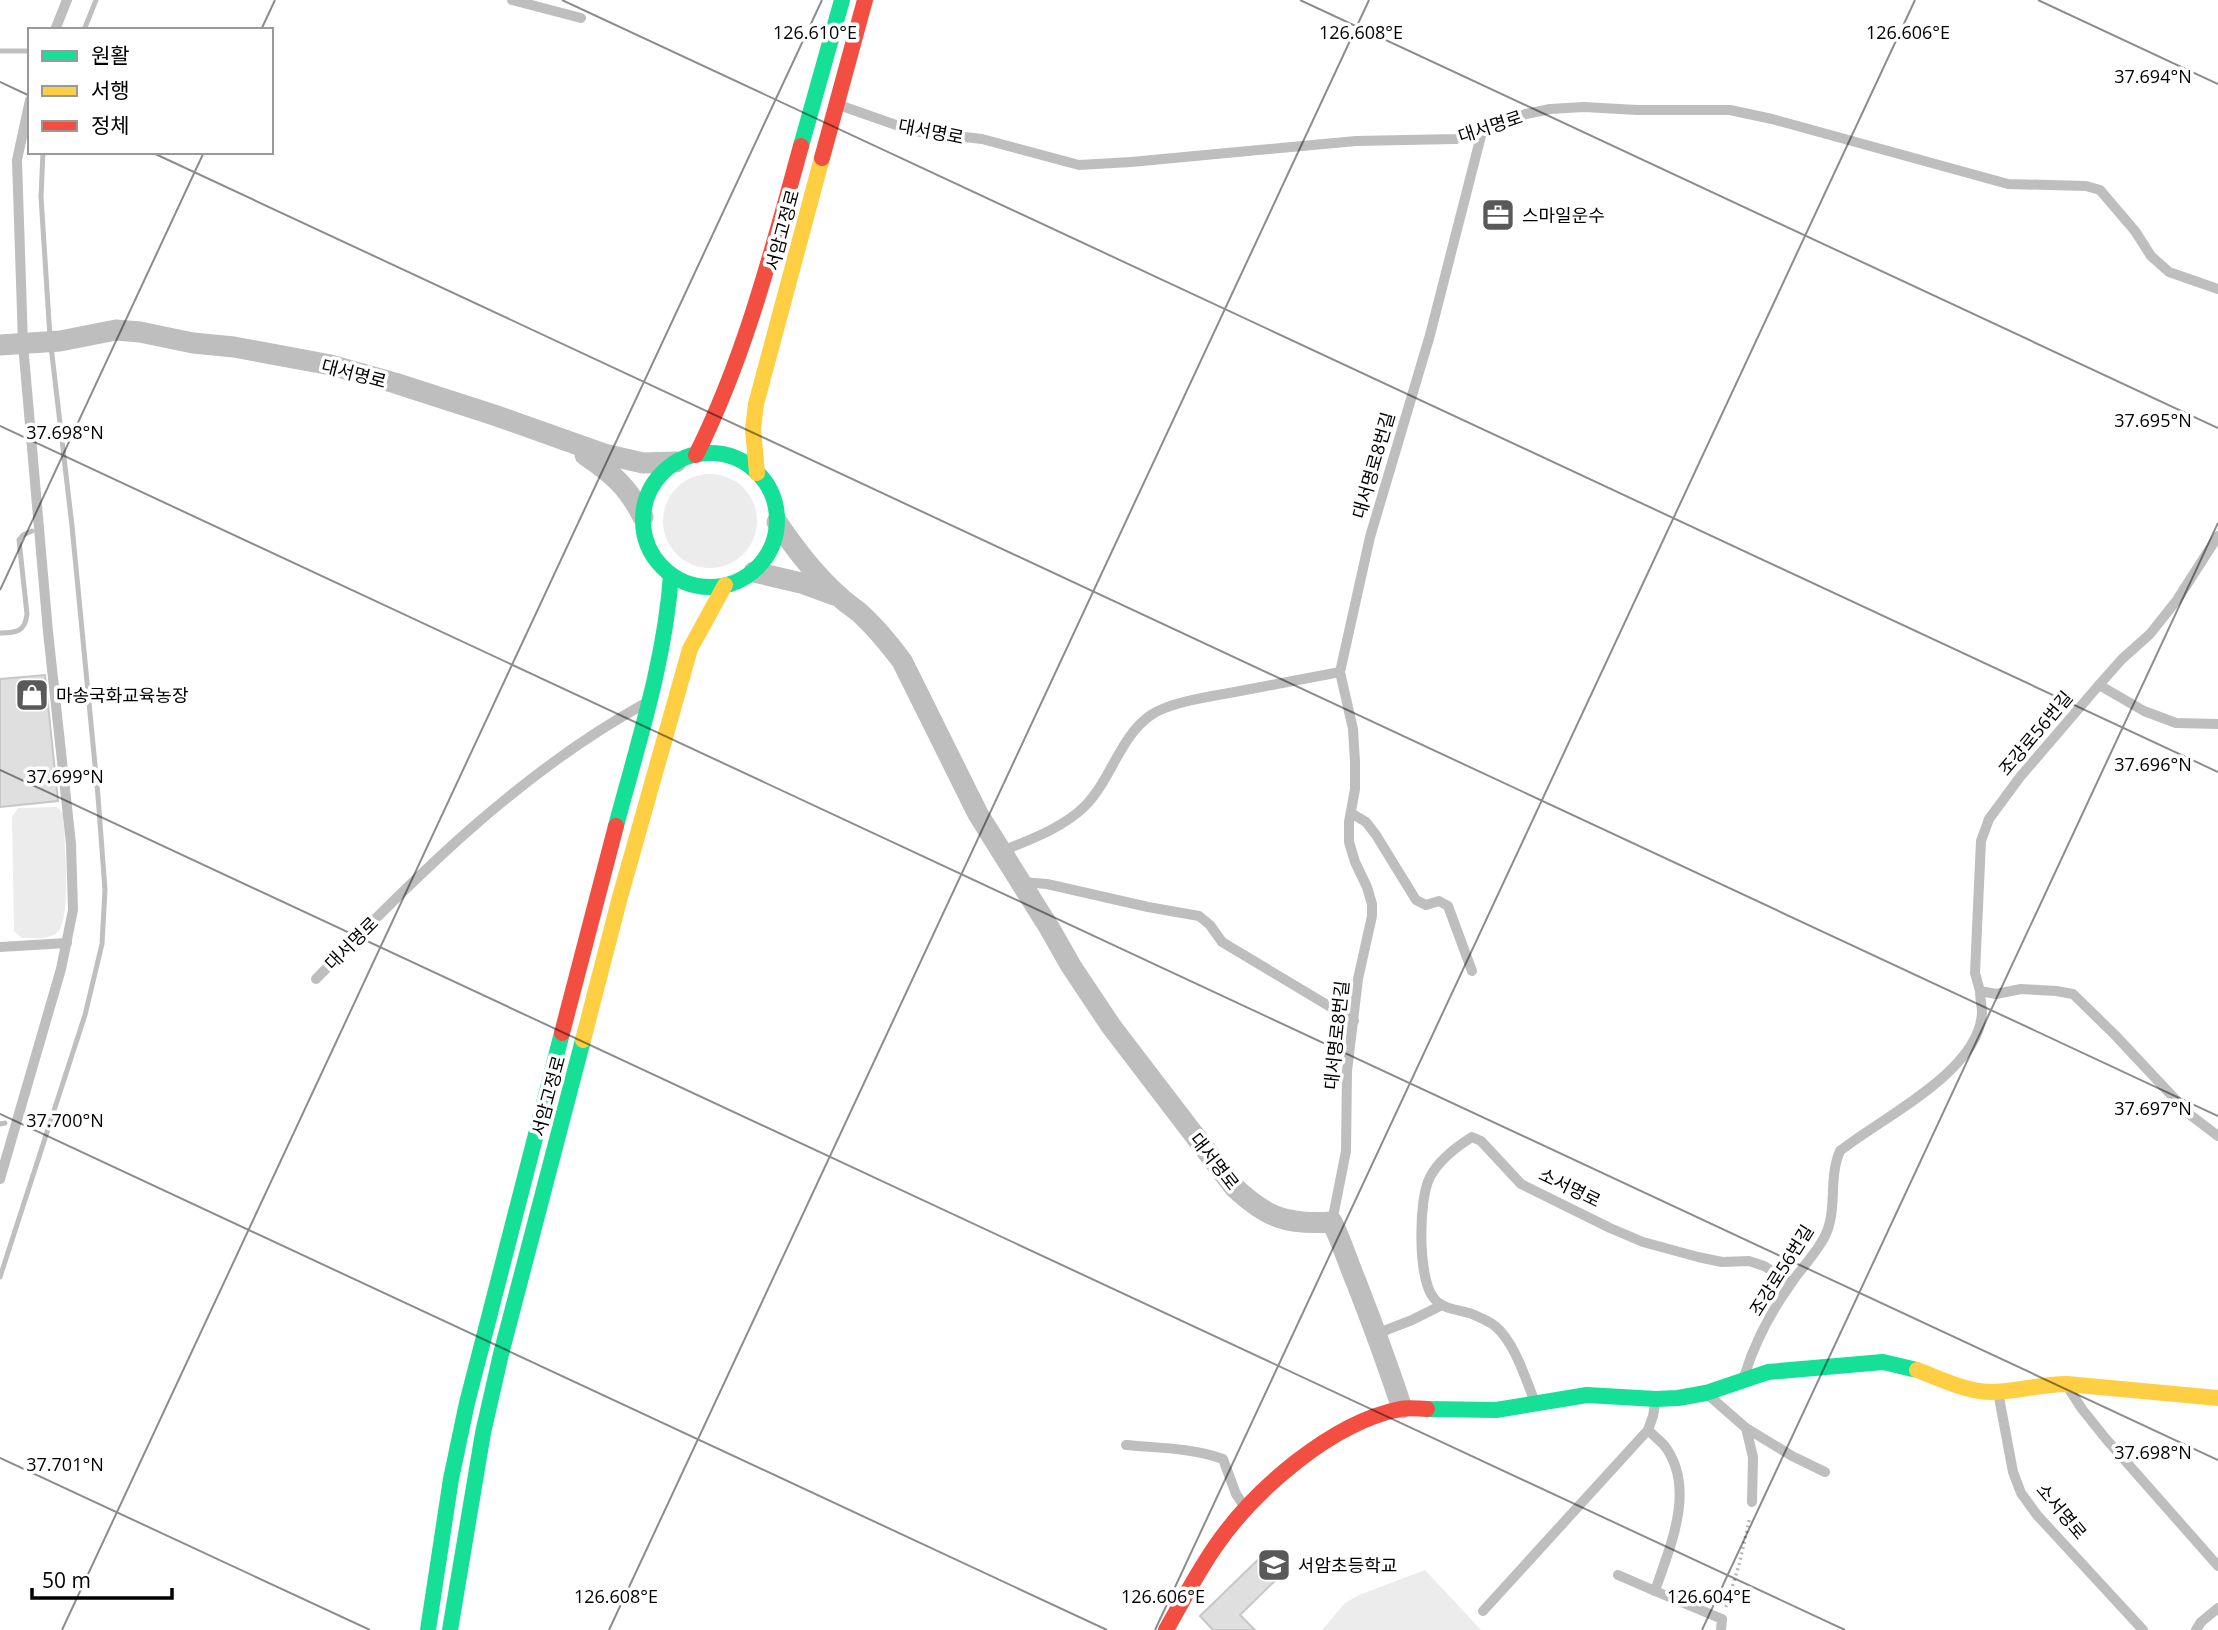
<svg xmlns="http://www.w3.org/2000/svg" width="2218" height="1630" font-family="'Open Sans','Noto Sans KR',sans-serif">
	<style>
		.green { fill: #ececec }
		.lines { fill: none; stroke-linecap: round; stroke-linejoin: round }
		.stream { stroke: #bfbfbf; stroke-width: 5 }
		.building { fill: #dfdfdf; stroke: #c7c7c7; stroke-width: 2 }
		.path { stroke: #b9b9b9; stroke-width: 3.5; stroke-dasharray: 2 3.5; stroke-linecap: butt }
		.lane { stroke: #bebebe; stroke-width: 10 }
		.street { stroke: #bebebe; stroke-width: 21 }
		.fast { stroke: #16e098; stroke-width: 16 }
		.slow { stroke: #ffcf43; stroke-width: 16 }
		.jam { stroke: #f24e42; stroke-width: 16 }
		.ticks { fill: none; stroke: #000; stroke-width: 2; stroke-opacity: 0.45 }
		.labels { text-anchor: middle; dominant-baseline: central; stroke-width: 7; stroke-linejoin: round; paint-order: stroke }
		.street-label { font-size: 18px; fill: #000; stroke: #fff }
		.poi-label { font-size: 18px; fill: #000; stroke: #fff; text-anchor: start }
		.ticks-label { font-size: 18px; text-anchor: middle; fill: #000; stroke: #fff; stroke-width: 7; stroke-linejoin: round; paint-order: stroke }
	</style>
	<rect width="100%" height="100%" fill="#fff"/>
	<g class="green">
		<circle cx="710" cy="521" r="47"/>
		<path d="M 57,807 L 63,813 C 64,835 72,918 58,932 C 49,940 33,938 22,938 L 14,931 L 12,817 L 18,808 Z"/>
		<path d="M 1425,1570 L 1481,1630 L 1322,1630 L 1345,1603 L 1359,1595 Z"/>
	</g>
	<g class="lines">
		<g class="stream">
			<path d="M 84,30 L 96,0"/>
			<path d="M 0,51 L 30,51"/>
			<path d="M 43,152 L 41,197 L 50,337"/>
			<path d="M 0,633 C 16,633 25,632 27,614 L 19,540 L 23,535 L 32,531"/>
			<path d="M 0,1124 L 5,1123"/>
			<path d="M 0,1277 L 85,1015 L 102,944 L 105,890 L 98,796 L 72,526 L 51,346"/>
		</g>
	</g>
	<g class="building">
		<path d="M 45,675 L 58,801 L 0,807 L 0,679 Z"/>
		<path d="M 1268,1550 L 1287,1569 L 1240,1615 L 1255,1630 L 1213,1630 L 1200,1616 Z"/>
	</g>
	<g class="lines">
		<path class="path" d="M 1726,1607 L 1739,1565 L 1750,1517"/>
		<g class="lane">
			<path d="M 512,0 L 581,18"/>
			<path d="M 55,30 L 67,0"/>
			<path d="M 839,105 L 913,131 L 982,139 L 1079,165 L 1131,162 L 1356,141 L 1456,139 L 1482,132 L 1526,114 L 1550,109 L 1584,107 L 1637,110 L 1730,110 L 1772,119 L 2008,184 L 2086,186 L 2100,190 L 2135,231 L 2151,256 L 2169,272 L 2218,289"/>
			<path d="M 2218,536 L 2177,600 L 2150,634 L 2122,659 L 2099,685 L 2020,777 L 1989,819 L 1981,841 L 1975,973 L 1980,991 L 1996,994 L 2021,989 L 2056,991 L 2073,994 L 2115,1035 L 2189,1114 L 2218,1136"/>
			<path d="M 2099,685 L 2144,711 L 2176,723 L 2218,724"/>
			<path d="M 1351,813 L 1366,822 L 1376,835 L 1416,900 L 1426,905 L 1439,901 L 1448,906 L 1472,971"/>
			<path d="M 1000,852 C 1029,840 1063,828 1085,806 C 1111,780 1120,736 1151,715 C 1172,701 1215,696 1240,691 C 1273,685 1307,678 1340,672"/>
			<path d="M 1022,882 L 1047,884 L 1148,907 L 1199,916 L 1210,925 L 1222,942 L 1354,1021"/>
			<path d="M 0,947 L 67,943"/>
			<path d="M 316,979 C 415,877 519,773 644,704"/>
			<path d="M 0,1179 L 61,969 L 73,910 L 71,844 L 48,632 L 23,344 L 17,160 L 30,100"/>
			<path d="M 1332,1222 L 1346,1151 L 1347,1071 L 1358,979 L 1372,916 L 1372,904 L 1367,887 L 1355,862 L 1349,842 L 1349,822 L 1355,789 L 1355,762 L 1353,729 L 1340,672 L 1370,537 L 1430,335 L 1482,132"/>
			<path d="M 1376,1334 L 1412,1320 L 1442,1305"/>
			<path d="M 1744,1377 C 1754,1344 1770,1313 1790,1285 C 1801,1268 1816,1254 1825,1236 C 1838,1209 1828,1178 1840,1151 C 1881,1118 1979,1072 1982,1013 C 1982,1006 1980,998 1980,991"/>
			<path d="M 2069,1389 L 2082,1409 L 2106,1439 L 2218,1566"/>
			<path d="M 1998,1392 L 2013,1472 L 2021,1493 L 2037,1515 L 2143,1630"/>
			<path d="M 1707,1394 L 1746,1428 L 1753,1457 L 1752,1502"/>
			<path d="M 1535,1402 C 1526,1380 1514,1341 1495,1326 C 1489,1321 1479,1317 1472,1314 C 1459,1309 1442,1310 1433,1297 C 1418,1277 1418,1200 1430,1177 C 1439,1160 1456,1147 1472,1137 L 1481,1141 L 1521,1184 L 1610,1228 L 1643,1242 L 1698,1257 L 1722,1262 L 1749,1261 L 1764,1266 L 1791,1282"/>
			<path d="M 1746,1428 L 1792,1456 L 1825,1472"/>
			<path d="M 1126,1445 C 1159,1448 1192,1448 1223,1459 L 1236,1494 L 1246,1509"/>
			<path d="M 1618,1575 L 1655,1591 C 1670,1546 1697,1488 1664,1445 C 1659,1440 1653,1435 1648,1430"/>
			<path d="M 1655,1591 L 1722,1619 L 1721,1630"/>
			<path d="M 1483,1611 L 1648,1430 L 1653,1416 L 1656,1399"/>
			<path d="M 2196,1630 L 2201,1622 L 2218,1608"/>
		</g>
		<g class="street">
			<path d="M 0,345 L 60,341 L 116,330 L 140,332 L 193,343 L 234,347 L 331,365 L 395,383 L 494,415 L 604,454 L 643,463 L 676,462"/>
			<path d="M 585,455 C 613,474 628,487 643,517"/>
			<path d="M 777,522 C 795,549 816,576 841,598 C 847,604 856,609 862,615 C 877,629 890,645 902,661 L 978,814 L 1050,929 L 1071,966 L 1111,1026 L 1234,1187 C 1267,1218 1287,1225 1332,1222 C 1342,1242 1348,1263 1357,1284 C 1373,1325 1388,1366 1402,1408"/>
			<path d="M 754,572 L 801,583 L 834,595"/>
		</g>
		<g class="fast">
			<path d="M 801,146 L 842,0"/>
			<circle cx="710" cy="520" r="67"/>
			<path d="M 616,826 C 638,743 665,661 671,575"/>
			<path d="M 1427,1409 L 1496,1410 L 1587,1395 L 1656,1399 L 1678,1398 L 1706,1393 L 1768,1372 L 1883,1362 L 1917,1370"/>
			<path d="M 428,1630 L 451,1479 L 467,1403 L 562,1033"/>
			<path d="M 450,1630 L 483,1433 L 501,1354 L 583,1040"/>
		</g>
		<g class="slow">
			<path d="M 757,473 L 753,429 L 756,404 L 822,158"/>
			<path d="M 583,1040 L 620,897 L 690,649 L 725,585"/>
			<path d="M 1917,1370 C 1941,1379 1964,1391 1990,1392 C 2016,1392 2041,1384 2067,1384 L 2218,1398"/>
		</g>
		<g class="jam">
			<path d="M 822,158 L 865,0"/>
			<path d="M 696,455 C 745,357 772,251 801,146"/>
			<path d="M 562,1033 L 616,826"/>
			<path d="M 1166,1630 C 1182,1602 1197,1573 1215,1547 C 1254,1490 1331,1423 1400,1409 C 1409,1407 1419,1409 1427,1409"/>
		</g>
	</g>
	<path class="ticks" d="M 562,0 L 2218,772M 1300,0 L 2218,428M 2038,0 L 2218,84M 261,30 L 275,0M 0,82 L 30,96M 151,152 L 2218,1116M 0,426 L 2218,1460M 0,590 L 204,152M 0,770 L 1845,1630M 0,1114 L 1107,1630M 0,1458 L 370,1630M 62,1630 L 822,0M 609,1630 L 1369,0M 1155,1630 L 1915,0M 1702,1630 L 2218,523"/>
	<defs>
		<symbol id="office-square" viewBox="-11 -11 22 22"><rect x="-9" y="-9" width="18" height="18" rx="4" fill="#595959" stroke="#fff"/><path d="M-6-3h4V-5.5h4V-3h4V5H-6ZM-1-4.5V-3h2v-1.5ZM-6 0V1H6V0Z" fill="#fff"/></symbol>
		<symbol id="shop-square" viewBox="-11 -11 22 22"><rect x="-9" y="-9" width="18" height="18" rx="4" fill="#595959" stroke="#fff"/><path d="M-5-2.5h2.3a2.7 3.5 0 0 1 5.4 0H5L5.5 6h-11ZM-1.5-2.5h3a1.5 2.3 0 0 0-3 0Z" fill="#fff"/></symbol>
		<symbol id="school-square" viewBox="-11 -11 22 22"><rect x="-9" y="-9" width="18" height="18" rx="4" fill="#595959" stroke="#fff"/><path d="M0-5L7-2L0 1L-7-2ZM-4 1L0 2.5L4 1V4Q0 6-4 4Z" fill="#fff"/></symbol>
	</defs>
	<g fill-rule="evenodd">
		<use href="#office-square" x="1479" y="196" width="38" height="38"/>
		<use href="#shop-square" x="13" y="676" width="38" height="38"/>
		<use href="#school-square" x="1255" y="1546" width="38" height="38"/>
	</g>
	<g class="labels">
		<g class="street-label">
			<text transform="translate(1490 126) rotate(-18)">대서명로</text>
			<text transform="translate(931 131) rotate(11)">대서명로</text>
			<text transform="translate(782 230) rotate(-75)">서암고정로</text>
			<text transform="translate(354 373) rotate(15)">대서명로</text>
			<text transform="translate(1373 465) rotate(-74)">대서명로8번길</text>
			<text transform="translate(2035 733) rotate(-50)">조강로56번길</text>
			<text transform="translate(351 943) rotate(-45)">대서명로</text>
			<text transform="translate(1336 1035) rotate(-84)">대서명로8번길</text>
			<text transform="translate(548 1096) rotate(-75)">서암고정로</text>
			<text transform="translate(1215 1161) rotate(52)">대서명로</text>
			<text transform="translate(1570 1187) rotate(26)">소서명로</text>
			<text transform="translate(1781 1270) rotate(-58)">조강로56번길</text>
			<text transform="translate(2062 1511) rotate(50)">소서명로</text>
		</g>
		<g class="poi-label">
			<text x="1522" y="215">스마일운수</text>
			<text x="56" y="695">마송국화교육농장</text>
			<text x="1298" y="1565">서암초등학교</text>
		</g>
	</g>
	<g class="ticks-label">
		<text x="815" y="39">126.610°E</text>
		<text x="1361" y="39">126.608°E</text>
		<text x="1908" y="39">126.606°E</text>
		<text x="2153" y="83">37.694°N</text>
		<text x="2153" y="427">37.695°N</text>
		<text x="65" y="439">37.698°N</text>
		<text x="2153" y="771">37.696°N</text>
		<text x="65" y="783">37.699°N</text>
		<text x="2153" y="1115">37.697°N</text>
		<text x="65" y="1127">37.700°N</text>
		<text x="2153" y="1459">37.698°N</text>
		<text x="65" y="1471">37.701°N</text>
		<text x="616" y="1603">126.608°E</text>
		<text x="1163" y="1603">126.606°E</text>
		<text x="1709" y="1603">126.604°E</text>
	</g>
	<rect x="28" y="28" width="245" height="126" fill="#ffffff" stroke="#999999" stroke-width="2"/>
	<rect x="42" y="51" width="35" height="10" fill="#16e098" stroke="#999999" stroke-width="2"/>
	<text x="91" y="63" font-size="21" fill="#000000">원활</text>
	<rect x="42" y="86" width="35" height="10" fill="#ffcf43" stroke="#999999" stroke-width="2"/>
	<text x="91" y="98" font-size="21" fill="#000000">서행</text>
	<rect x="42" y="121" width="35" height="10" fill="#f24e42" stroke="#999999" stroke-width="2"/>
	<text x="91" y="133" font-size="21" fill="#000000">정체</text>
	<path d="M32 1588v10h140v-10" fill="none" stroke="#000000" stroke-width="3.5"/>
	<text x="42" y="1588" font-size="21" fill="#000000" stroke="#ffffff" stroke-width="5" paint-order="stroke">50 m</text>
</svg>
